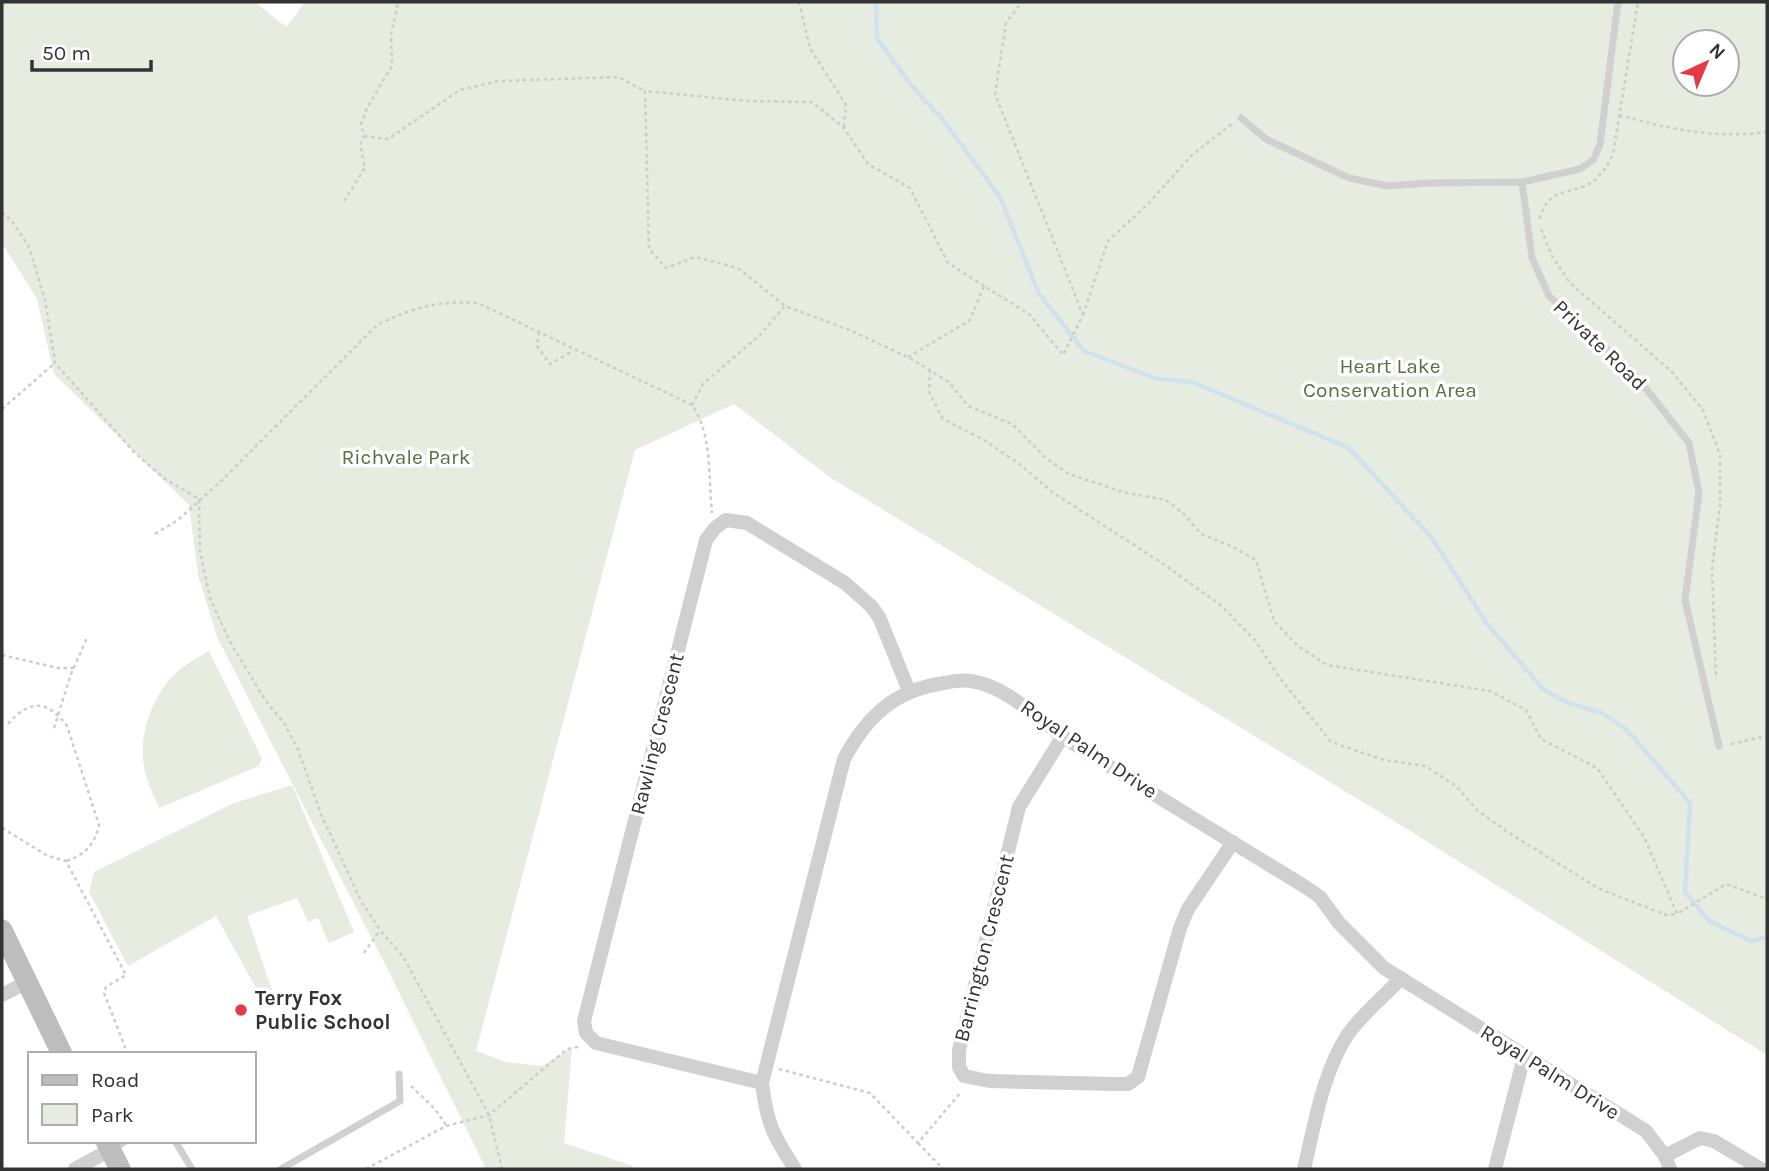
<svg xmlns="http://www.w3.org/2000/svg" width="1769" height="1171" font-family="Karla,sans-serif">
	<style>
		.green { fill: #e6ecdf; fill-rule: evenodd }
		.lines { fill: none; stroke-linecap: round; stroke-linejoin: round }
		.stream { stroke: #cfe2ee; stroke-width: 4.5 }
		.path { stroke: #cdcdcd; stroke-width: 2.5; stroke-dasharray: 3.5 3.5; stroke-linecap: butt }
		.lane { stroke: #d0d0d0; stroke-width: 7 }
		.street { stroke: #d0d0d0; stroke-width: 14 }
		.secondary { stroke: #bdbdbd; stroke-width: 21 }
		.poi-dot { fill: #e63946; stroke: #fff; stroke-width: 2.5 }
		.labels { text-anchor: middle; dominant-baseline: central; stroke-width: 7; stroke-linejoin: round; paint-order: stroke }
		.street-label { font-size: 21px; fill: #333; stroke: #fff }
		.park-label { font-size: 21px; fill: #56703f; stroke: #fff }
		.poi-label { font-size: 21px; font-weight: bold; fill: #333; stroke: #fff; text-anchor: start }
	</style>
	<rect width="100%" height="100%" fill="#fff"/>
	<g class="green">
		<path d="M 2,2 L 255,2 L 286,27 L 305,2 L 1767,2 L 1767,1055 L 1407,829 L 831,478 L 734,404 L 635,450 L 476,1051 L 506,1062 L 542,1066 L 572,1048 L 564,1143 L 633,1166 L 632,1169 L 486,1169 L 386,966 L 217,637 L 198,575 L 189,505 L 54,374 L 37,299 L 2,243 ZM 1685,42 L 1727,42 L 1727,84 L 1685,84 Z"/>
		<path d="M 209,651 L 262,759 L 259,766 L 159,808 C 155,797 148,785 145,772 C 137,738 151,696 177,672 C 186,664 198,657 209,651 Z"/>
		<path d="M 292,785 L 354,932 L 329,943 L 318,918 L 308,922 L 297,898 L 247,916 L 272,990 L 260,995 L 216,916 L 128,966 L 89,892 L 94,872 L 234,803 Z"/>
	</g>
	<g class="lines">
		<path class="stream" d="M 876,2 L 877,38 L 911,85 L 943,120 L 1000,197 L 1039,294 L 1084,351 L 1157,379 L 1192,382 L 1349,448 L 1431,537 L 1488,625 L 1543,689 L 1568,703 L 1602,713 L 1627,730 L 1690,803 L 1685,892 L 1709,921 L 1751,941 L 1767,937"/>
		<g class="path">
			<path d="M 799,2 L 810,48 L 846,105 L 844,127"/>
			<path d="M 1619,115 C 1670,129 1714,139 1767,132"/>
			<path d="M 364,136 L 388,139 L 460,90 L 499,81 L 618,77 L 645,91"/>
			<path d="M 344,201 L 365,168 L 360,145 L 364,136 L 361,124 L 367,108 L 392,66 L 391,35 L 398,2"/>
			<path d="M 2,212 L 12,221 L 29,247 L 45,300 L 55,363 L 134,452 L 165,479 L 199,499 L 200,551 L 210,598 L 229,640 L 265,700 L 284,723 L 298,749 L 321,814 L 361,901 L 380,930 L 404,958 L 489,1115 L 502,1169"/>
			<path d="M 1540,219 C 1546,192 1562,194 1582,187 C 1598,182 1606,168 1613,154 L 1638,2"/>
			<path d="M 1541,229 L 1552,256 L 1570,283 L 1672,372 L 1703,410 L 1720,455 L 1720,504 L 1712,569 L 1716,679"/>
			<path d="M 984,286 L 948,263 L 910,188 L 868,164 L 844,128 L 812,102 L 748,101 L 645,91 L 649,249 L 666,268 L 695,257 L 738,268 L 785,306 L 847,329 L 908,357 L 949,382 L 968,406 L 1012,424 L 1046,458 L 1069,474 L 1123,492 L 1166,500 L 1184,514 L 1201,534 L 1229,545 L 1256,560 L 1274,621 L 1298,646 L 1327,665 L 1490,691 L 1526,710 L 1541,739 L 1597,768 L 1644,837 L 1677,914 L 1726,884 L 1767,899"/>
			<path d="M 1083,315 L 1108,241 L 1147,205 L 1192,155 L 1232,124"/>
			<path d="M 539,332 L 537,346 L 550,364 L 573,351"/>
			<path d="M 908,357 L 970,320 L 984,286 L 1029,314 L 1063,355 L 1083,315 L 995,94 L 1006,23 L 1022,2"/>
			<path d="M 930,370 L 929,392 L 943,419 L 984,440 L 1018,463 L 1052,492 L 1165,565 L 1219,604 L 1255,640 L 1279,677 L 1331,742 L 1384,760 L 1425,766 L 1456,786 L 1477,810 L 1509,833 L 1598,888 L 1666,915 L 1677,914"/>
			<path d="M 692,405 L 703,384 L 760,335 L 784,307"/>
			<path d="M 2,409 L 55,363"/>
			<path d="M 155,534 L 178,520 L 220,482 L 377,325 C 412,308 439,300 478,303 L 692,405 C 713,436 708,477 712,513"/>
			<path d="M 2,655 L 58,668 L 75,668"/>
			<path d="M 8,724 C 29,699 48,700 67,726 L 99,825 C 95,844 85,855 66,861"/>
			<path d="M 54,728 L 71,674 L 87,638"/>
			<path d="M 1731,744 L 1767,736"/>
			<path d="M 2,828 L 48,856 L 66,861 L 126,975 L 106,987 L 104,993 L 125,1047 L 124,1054"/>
			<path d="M 364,953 L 380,930"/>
			<path d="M 779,1069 L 870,1093 L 918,1143 L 961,1092"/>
			<path d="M 411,1086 L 435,1109 L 446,1125"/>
			<path d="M 918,1143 L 943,1169"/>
			<path d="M 366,1169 L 446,1126 L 489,1115 L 567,1049 L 578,1047"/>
		</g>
		<g class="lane">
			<path d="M 1618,2 L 1600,144 L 1594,159 L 1580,169 L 1522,182 L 1532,258 L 1549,296 L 1636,376 L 1689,443 L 1699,493 L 1685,600 L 1719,746"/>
			<path d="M 1241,118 L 1266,139 L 1349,178 L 1388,186 L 1428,183 L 1522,182"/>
			<path d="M 175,1141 L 192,1169"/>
			<path d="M 114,1148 L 126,1141"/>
			<path d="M 281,1169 L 400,1101 L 399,1074"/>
		</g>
		<g class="street">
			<path d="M 1063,736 L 1019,807 L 959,1050 L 959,1067 L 964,1076 L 989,1081 L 1114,1084 L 1128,1084 L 1138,1077 L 1180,928 L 1188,909 L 1233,842"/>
			<path d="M 2,995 L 27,982"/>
			<path d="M 762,1083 L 596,1043 L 586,1033 L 584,1021 L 706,540 L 715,528 L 726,520 L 747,523 L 845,583 L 872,607 L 880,619 L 909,691"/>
			<path d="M 1665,1156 L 1700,1138 L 1714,1141 L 1761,1169"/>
			<path d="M 75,1169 L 110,1150"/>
			<path d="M 795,1169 C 773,1135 767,1124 762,1083 L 844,759 C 867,716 895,690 944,683 C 953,681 962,680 971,681 C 1009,687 1035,718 1065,738 C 1144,789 1224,837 1304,886 L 1320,897 L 1339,923 L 1384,968 L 1646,1131 L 1665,1156 L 1670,1169"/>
			<path d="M 1304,1169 C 1315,1124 1322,1074 1348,1034 C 1363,1013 1384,997 1401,978"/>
			<path d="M 1495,1169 L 1524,1057"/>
		</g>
		<g class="secondary">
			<path d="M 2,930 L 62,1054"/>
			<path d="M 106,1141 L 120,1169"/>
		</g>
	</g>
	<circle class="poi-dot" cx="241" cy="1010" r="7"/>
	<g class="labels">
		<g class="street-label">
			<text transform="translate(1600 345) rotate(44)">Private Road</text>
			<text transform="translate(657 734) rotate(-76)">Rawling Crescent</text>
			<text transform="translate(1089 749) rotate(34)">Royal Palm Drive</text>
			<text transform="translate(984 948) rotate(-76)">Barrington Crescent</text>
			<text transform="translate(1550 1072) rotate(32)">Royal Palm Drive</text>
		</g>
		<g class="park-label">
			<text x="1390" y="366">Heart Lake<tspan x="1390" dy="24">Conservation Area</tspan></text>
			<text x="406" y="457">Richvale Park</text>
		</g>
		<g class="poi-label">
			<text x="255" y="998">Terry Fox<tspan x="255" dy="24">Public School</tspan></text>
		</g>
	</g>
	<rect width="1769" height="1171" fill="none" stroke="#333333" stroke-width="7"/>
	<rect x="28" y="1052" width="228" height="91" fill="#ffffff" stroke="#adadad" stroke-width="2"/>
	<rect x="42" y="1075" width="35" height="10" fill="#bdbdbd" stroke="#adadad" stroke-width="2"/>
	<text x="91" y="1087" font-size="21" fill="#333333">Road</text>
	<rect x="42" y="1104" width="35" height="21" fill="#e6ecdf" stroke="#adadad" stroke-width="2"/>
	<text x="91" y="1122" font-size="21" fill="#333333">Park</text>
	<g transform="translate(1706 63) rotate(44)"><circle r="33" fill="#ffffff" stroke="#adadad" stroke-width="2"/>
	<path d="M0-5L12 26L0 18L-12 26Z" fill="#e63946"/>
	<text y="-10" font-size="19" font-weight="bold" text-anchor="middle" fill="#333333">N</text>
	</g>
	<path d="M32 60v10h119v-10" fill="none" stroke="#333333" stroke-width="3.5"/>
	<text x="42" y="60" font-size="21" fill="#333333" stroke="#ffffff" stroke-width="5" paint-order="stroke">50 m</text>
</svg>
